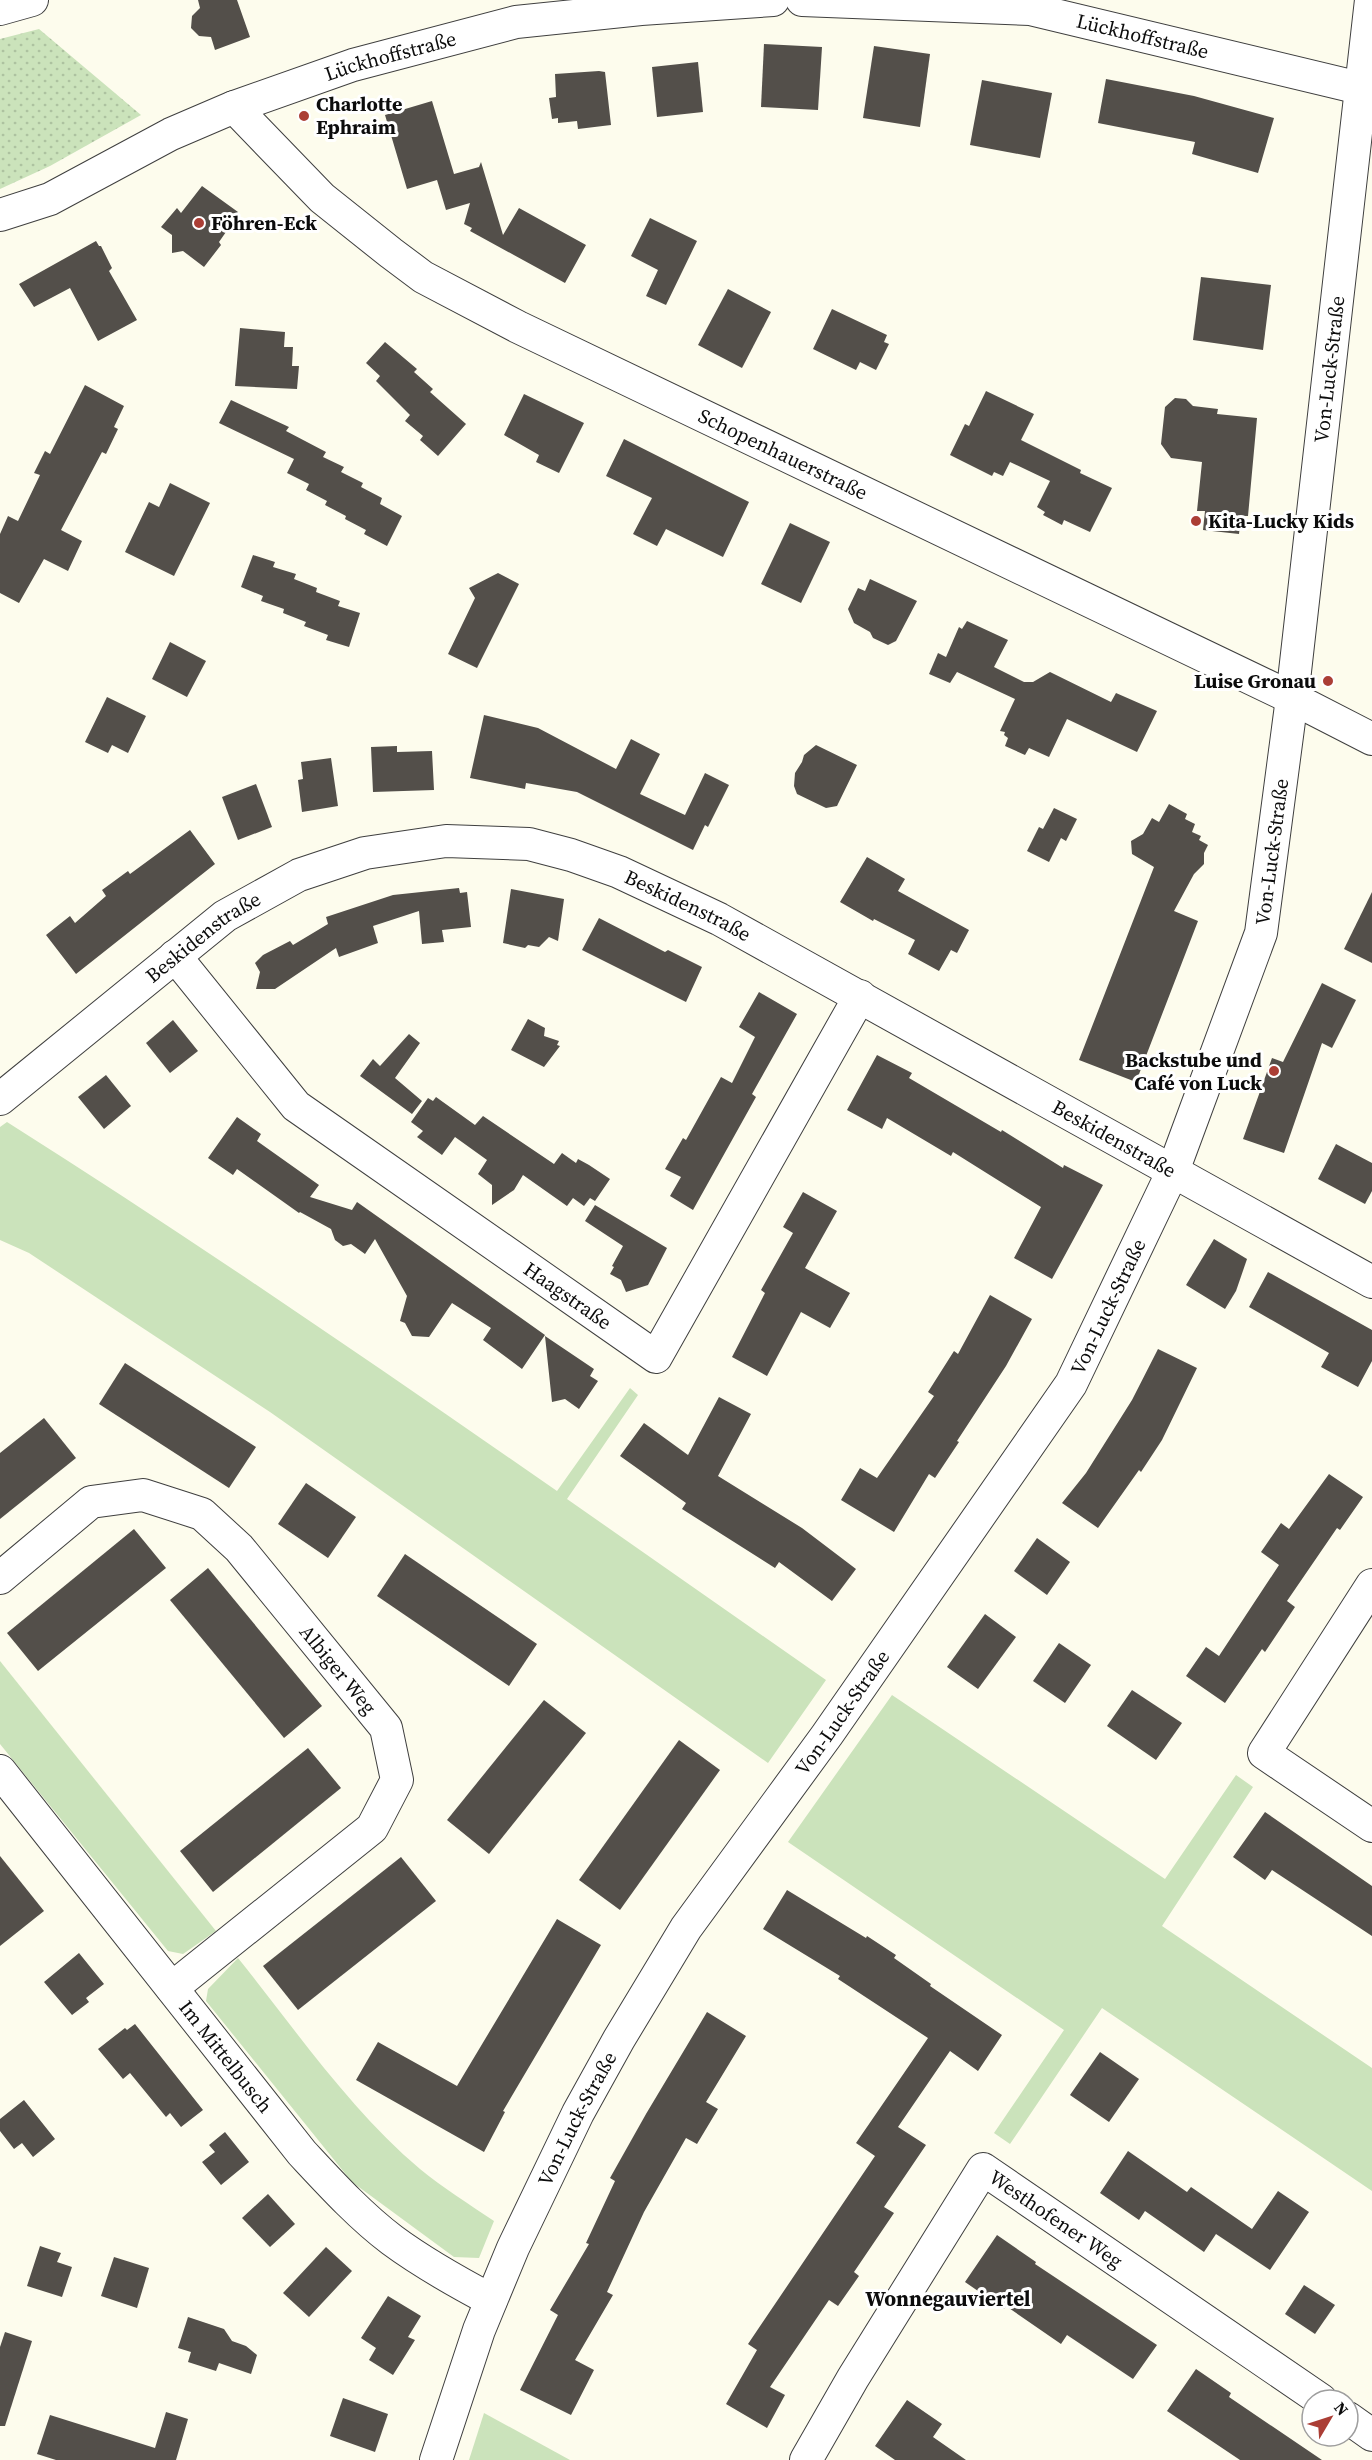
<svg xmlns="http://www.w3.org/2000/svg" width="1372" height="2460" font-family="'Source Serif 4',serif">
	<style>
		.grass { fill: url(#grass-dots) }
		.park { fill: #cbe3bb }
		.building { fill: #534f4a }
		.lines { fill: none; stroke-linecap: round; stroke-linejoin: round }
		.minor-casing { stroke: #3f3f3f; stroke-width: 34 }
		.minor { stroke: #fff; stroke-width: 32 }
		.poi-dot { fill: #ab3e35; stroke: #fff; stroke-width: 2 }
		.labels { text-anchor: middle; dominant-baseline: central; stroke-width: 6; stroke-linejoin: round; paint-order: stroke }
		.street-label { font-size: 20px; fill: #0c0c0c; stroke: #fff }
		.poi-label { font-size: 20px; font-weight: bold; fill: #0c0c0c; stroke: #fff; text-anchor: start }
		.neighbourhood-label { font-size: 21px; font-weight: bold; fill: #0c0c0c; stroke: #fff }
	</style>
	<defs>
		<pattern id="grass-dots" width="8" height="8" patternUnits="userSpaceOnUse" patternTransform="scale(1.5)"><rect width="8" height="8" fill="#cbe3bb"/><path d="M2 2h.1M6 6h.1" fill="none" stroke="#adc2a0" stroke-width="1.8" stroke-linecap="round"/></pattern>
	</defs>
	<rect width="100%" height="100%" fill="#fdfced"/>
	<path class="grass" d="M 39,29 L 141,115 L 50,166 L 0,189 L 0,39 Z"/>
	<g class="park">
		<path d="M 7,1122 C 194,1240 375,1365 557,1491 L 630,1388 L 638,1395 L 567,1499 L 826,1680 L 768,1763 L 270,1412 L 29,1253 L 0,1240 L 0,1127 Z"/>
		<path d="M 0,1661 L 216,1931 L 183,1954 L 168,1951 L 0,1744 Z"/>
		<path d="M 892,1695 L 1165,1879 L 1236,1775 L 1253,1787 L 1162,1926 L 1372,2068 L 1372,2191 L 1102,2008 L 1010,2144 L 994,2133 L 1064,2030 L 788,1842 Z"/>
		<path d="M 238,1958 C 295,2029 350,2110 420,2169 C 443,2188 469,2204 494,2221 L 479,2258 L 454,2257 L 352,2182 L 206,2001 L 208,1989 Z"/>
		<path d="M 484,2413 L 570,2460 L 469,2460 Z"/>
	</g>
	<g class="building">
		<path d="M 198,0 L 237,0 L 250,37 L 215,50 L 211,37 L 199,36 L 191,28 L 192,16 L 200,8 Z"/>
		<path d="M 764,44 L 822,47 L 818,110 L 761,107 Z"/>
		<path d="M 874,46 L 930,54 L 920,127 L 863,118 Z"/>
		<path d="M 698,62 L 703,112 L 657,117 L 652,67 Z"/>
		<path d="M 599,71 L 605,72 L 611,125 L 578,129 L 577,121 L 558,123 L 558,118 L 552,119 L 549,98 L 556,97 L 555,74 Z"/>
		<path d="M 1106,79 L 1194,96 L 1274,118 L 1258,173 L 1192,154 L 1195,142 L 1098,123 Z"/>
		<path d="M 982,80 L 1052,93 L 1040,158 L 970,145 Z"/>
		<path d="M 432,101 L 454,174 L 479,167 L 481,162 L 503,235 L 519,208 L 586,245 L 565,283 L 470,231 L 472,228 L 464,224 L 470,203 L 446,210 L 437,180 L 407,189 L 385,115 Z"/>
		<path d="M 202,186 L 238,212 L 233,217 L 235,219 L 219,242 L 221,245 L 204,267 L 183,251 L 172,253 L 172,235 L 161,227 L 177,208 L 181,213 Z"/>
		<path d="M 650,218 L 697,241 L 666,305 L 646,296 L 658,270 L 631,256 Z"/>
		<path d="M 96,241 L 99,246 L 101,246 L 112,268 L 109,271 L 137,320 L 98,341 L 70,288 L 34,307 L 19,284 Z"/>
		<path d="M 1201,277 L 1271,285 L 1263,350 L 1193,340 Z"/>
		<path d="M 728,289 L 771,312 L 742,368 L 698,345 Z"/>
		<path d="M 832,309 L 887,335 L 884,342 L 889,344 L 876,370 L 860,362 L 856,370 L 813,349 Z"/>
		<path d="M 240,328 L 285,332 L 284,347 L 293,347 L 292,366 L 299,366 L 297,389 L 235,386 Z"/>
		<path d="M 385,342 L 417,369 L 414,372 L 433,389 L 430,392 L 466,424 L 438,456 L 420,440 L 423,436 L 405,421 L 410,415 L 376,381 L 380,376 L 366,363 Z"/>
		<path d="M 85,385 L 124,406 L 114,427 L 118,429 L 106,454 L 102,452 L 61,530 L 82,541 L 68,571 L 44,559 L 19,603 L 0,593 L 0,534 L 8,516 L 18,521 L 40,475 L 34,473 L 45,451 L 50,454 Z"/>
		<path d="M 986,391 L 1034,414 L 1021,440 L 1081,470 L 1080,473 L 1112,488 L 1090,532 L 1064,520 L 1062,525 L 1043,515 L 1045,512 L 1037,507 L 1050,481 L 1010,462 L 1003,476 L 994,472 L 992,476 L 950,455 L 965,424 L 969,426 Z"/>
		<path d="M 524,394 L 584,423 L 559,473 L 536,462 L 539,455 L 504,435 Z"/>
		<path d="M 1175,398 L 1186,399 L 1193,406 L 1218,409 L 1217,414 L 1257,418 L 1248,516 L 1241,516 L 1239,534 L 1203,530 L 1205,511 L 1197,511 L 1202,462 L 1171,458 L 1161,444 L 1165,407 Z"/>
		<path d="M 231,400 L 289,427 L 286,431 L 326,452 L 323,457 L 344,467 L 341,472 L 363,483 L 361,487 L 382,498 L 380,504 L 402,516 L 387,546 L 364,534 L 366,530 L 345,519 L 346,516 L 325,505 L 327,501 L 306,490 L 309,484 L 287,473 L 294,459 L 219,423 Z"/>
		<path d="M 624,439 L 749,502 L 723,557 L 666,529 L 657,546 L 633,534 L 652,498 L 606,476 Z"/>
		<path d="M 170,483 L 210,503 L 174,576 L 125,552 L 149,502 L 159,507 Z"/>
		<path d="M 790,523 L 830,542 L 801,603 L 761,584 Z"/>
		<path d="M 253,555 L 275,562 L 273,567 L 296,574 L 294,579 L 317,588 L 316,592 L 340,601 L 338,606 L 360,613 L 349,647 L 326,640 L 328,635 L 304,626 L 306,622 L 283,613 L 284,609 L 261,601 L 263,596 L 241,587 Z"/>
		<path d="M 498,573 L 519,584 L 477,668 L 448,654 L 475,598 L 469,588 Z"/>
		<path d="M 870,579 L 917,601 L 896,641 L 888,645 L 873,638 L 870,632 L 854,623 L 848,609 L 858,588 L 865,591 Z"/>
		<path d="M 967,621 L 1008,640 L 994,667 L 1024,682 L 1033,682 L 1050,672 L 1111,702 L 1116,693 L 1157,711 L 1137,752 L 1067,719 L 1049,757 L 1029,748 L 1025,755 L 1005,746 L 1008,738 L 1004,735 L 1005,732 L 1000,731 L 1015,699 L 957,672 L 950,683 L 929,674 L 938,653 L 946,657 L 959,627 L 962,629 Z"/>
		<path d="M 170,642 L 206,661 L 187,697 L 152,679 Z"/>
		<path d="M 107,697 L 146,716 L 128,753 L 112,745 L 108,753 L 85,742 Z"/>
		<path d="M 484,715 L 538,728 L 616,769 L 631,739 L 660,754 L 640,794 L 685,815 L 705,773 L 729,785 L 708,827 L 705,825 L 693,850 L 577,792 L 526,783 L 525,789 L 470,778 Z"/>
		<path d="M 816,745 L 857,765 L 837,806 L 826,808 L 797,794 L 794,786 L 795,773 L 802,762 L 804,755 Z"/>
		<path d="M 397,746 L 397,752 L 432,751 L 434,790 L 373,792 L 371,747 Z"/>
		<path d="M 331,758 L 338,806 L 302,812 L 298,780 L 303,779 L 301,762 Z"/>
		<path d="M 256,784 L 272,827 L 238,840 L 222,797 Z"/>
		<path d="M 1169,804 L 1187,814 L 1185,819 L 1195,824 L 1192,832 L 1201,836 L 1199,840 L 1208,845 L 1204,853 L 1204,864 L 1194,874 L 1174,911 L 1198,921 L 1136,1082 L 1079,1060 L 1154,867 L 1132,854 L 1131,841 L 1143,834 L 1152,818 L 1159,822 Z"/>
		<path d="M 1054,808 L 1077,819 L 1066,841 L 1061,838 L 1049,862 L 1027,851 L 1039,827 L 1043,829 Z"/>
		<path d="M 190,830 L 215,864 L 76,974 L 46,935 L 70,916 L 75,923 L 106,896 L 102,890 L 128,871 L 130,874 Z"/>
		<path d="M 867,857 L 905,879 L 898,891 L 969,930 L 957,953 L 951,950 L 939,971 L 908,954 L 915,940 L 874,919 L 873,921 L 840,902 Z"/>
		<path d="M 459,888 L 460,893 L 467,892 L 471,927 L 442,930 L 444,942 L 422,944 L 419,911 L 373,926 L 378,943 L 339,957 L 336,948 L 275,989 L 256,989 L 260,972 L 255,963 L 263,955 L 290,941 L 293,945 L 328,924 L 326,917 L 393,895 Z"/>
		<path d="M 511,889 L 564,899 L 558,941 L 549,937 L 539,947 L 528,945 L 525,948 L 503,943 Z"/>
		<path d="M 1372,892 L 1372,963 L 1344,949 Z"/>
		<path d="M 599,918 L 665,952 L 668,950 L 702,967 L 686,1002 L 582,950 Z"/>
		<path d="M 1322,983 L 1356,1000 L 1332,1048 L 1322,1043 L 1284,1153 L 1243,1139 L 1272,1058 L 1283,1062 Z"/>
		<path d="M 759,992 L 797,1014 L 752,1094 L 756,1097 L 693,1210 L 670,1196 L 681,1177 L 665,1169 L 683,1138 L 686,1140 L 721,1077 L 732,1083 L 755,1037 L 739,1027 Z"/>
		<path d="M 528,1019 L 545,1028 L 544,1036 L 559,1041 L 557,1045 L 560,1046 L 544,1067 L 511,1050 Z"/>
		<path d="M 173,1020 L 198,1051 L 170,1073 L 146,1043 Z"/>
		<path d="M 409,1034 L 420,1043 L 395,1078 L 422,1101 L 412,1114 L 360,1076 L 373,1059 L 380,1066 Z"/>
		<path d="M 877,1055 L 912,1073 L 909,1078 L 1001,1132 L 1002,1130 L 1063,1168 L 1064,1165 L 1103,1185 L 1052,1279 L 1014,1258 L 1041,1207 L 953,1152 L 951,1156 L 887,1118 L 882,1129 L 847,1110 Z"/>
		<path d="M 106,1075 L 131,1106 L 104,1129 L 78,1097 Z"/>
		<path d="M 436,1097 L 475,1125 L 483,1116 L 554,1164 L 562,1153 L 576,1163 L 578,1159 L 589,1165 L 610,1179 L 595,1201 L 590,1198 L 584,1206 L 573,1198 L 567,1206 L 523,1175 L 514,1190 L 492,1205 L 492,1185 L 478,1174 L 487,1160 L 455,1137 L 442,1155 L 417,1137 L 423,1131 L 411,1122 L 428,1098 L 433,1101 Z"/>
		<path d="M 237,1117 L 261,1134 L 257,1141 L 319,1185 L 310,1197 L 352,1210 L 357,1202 L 545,1335 L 522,1369 L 483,1340 L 491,1328 L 452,1303 L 429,1337 L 412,1336 L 405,1323 L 400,1321 L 407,1296 L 375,1239 L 365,1254 L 351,1244 L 343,1246 L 335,1240 L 331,1229 L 300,1212 L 299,1213 L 237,1169 L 233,1175 L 208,1158 Z"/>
		<path d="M 1336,1144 L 1372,1163 L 1372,1191 L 1365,1204 L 1318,1179 Z"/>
		<path d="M 803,1192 L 837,1211 L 805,1268 L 850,1293 L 830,1328 L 801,1312 L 767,1376 L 732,1357 L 765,1293 L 761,1290 L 793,1233 L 783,1227 Z"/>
		<path d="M 595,1205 L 667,1248 L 648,1285 L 626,1292 L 621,1280 L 610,1274 L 614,1267 L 612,1266 L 623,1246 L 585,1221 Z"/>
		<path d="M 1214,1239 L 1247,1259 L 1236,1291 L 1225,1309 L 1186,1285 Z"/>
		<path d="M 1268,1272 L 1372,1330 L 1372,1361 L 1358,1387 L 1321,1367 L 1329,1353 L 1249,1307 Z"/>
		<path d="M 990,1295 L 1032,1319 L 1006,1366 L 957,1441 L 959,1442 L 935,1478 L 929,1474 L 894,1532 L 841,1500 L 860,1468 L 877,1478 L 934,1396 L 928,1392 L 954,1351 L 958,1354 Z"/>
		<path d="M 545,1336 L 594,1369 L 590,1376 L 598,1381 L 579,1409 L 565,1399 L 552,1402 Z"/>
		<path d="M 1158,1349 L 1197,1368 L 1162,1440 L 1141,1472 L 1139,1470 L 1098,1528 L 1062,1503 L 1086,1473 L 1132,1400 Z"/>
		<path d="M 125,1363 L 256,1447 L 229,1488 L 99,1404 Z"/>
		<path d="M 719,1397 L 751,1414 L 718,1476 L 802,1528 L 856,1569 L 832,1601 L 779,1562 L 775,1568 L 682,1509 L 686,1503 L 620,1456 L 644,1423 L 688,1455 Z"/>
		<path d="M 44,1418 L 76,1458 L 0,1519 L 0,1453 Z"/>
		<path d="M 1329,1474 L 1363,1497 L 1340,1530 L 1337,1528 L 1287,1601 L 1295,1607 L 1265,1652 L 1262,1649 L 1225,1703 L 1186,1676 L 1206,1647 L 1219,1656 L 1279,1565 L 1261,1552 L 1281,1523 L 1289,1529 Z"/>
		<path d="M 306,1483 L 356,1517 L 328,1558 L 278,1524 Z"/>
		<path d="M 134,1529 L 166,1568 L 38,1671 L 7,1633 Z"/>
		<path d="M 1037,1538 L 1070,1562 L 1047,1595 L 1014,1571 Z"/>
		<path d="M 405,1554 L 537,1644 L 509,1686 L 377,1596 Z"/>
		<path d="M 208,1568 L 322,1706 L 284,1738 L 170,1600 Z"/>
		<path d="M 985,1614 L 1016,1637 L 978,1689 L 947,1667 Z"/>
		<path d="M 1059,1643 L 1091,1665 L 1065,1703 L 1033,1681 Z"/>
		<path d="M 1132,1690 L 1182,1723 L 1156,1760 L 1107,1726 Z"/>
		<path d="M 544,1700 L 586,1733 L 489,1854 L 447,1820 Z"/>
		<path d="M 679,1740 L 720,1770 L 620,1910 L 579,1880 Z"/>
		<path d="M 308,1748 L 341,1788 L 213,1892 L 180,1851 Z"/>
		<path d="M 1265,1812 L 1372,1886 L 1372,1936 L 1272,1870 L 1265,1880 L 1233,1857 Z"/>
		<path d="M 0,1856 L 44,1911 L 0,1946 Z"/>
		<path d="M 401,1857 L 436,1901 L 298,2010 L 263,1966 Z"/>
		<path d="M 787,1890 L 866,1938 L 867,1936 L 896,1955 L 894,1958 L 931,1984 L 930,1986 L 1002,2035 L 978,2071 L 950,2051 L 898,2127 L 926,2145 L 884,2207 L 894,2213 L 854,2272 L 859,2276 L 838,2306 L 829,2300 L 770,2387 L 785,2395 L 767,2428 L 726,2404 L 757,2350 L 748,2344 L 875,2156 L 856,2143 L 928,2038 L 838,1979 L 840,1976 L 763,1929 Z"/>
		<path d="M 557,1919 L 601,1945 L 503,2111 L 505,2112 L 484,2152 L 356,2080 L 378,2042 L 457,2086 Z"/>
		<path d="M 79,1953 L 104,1984 L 86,1998 L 89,2002 L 72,2015 L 44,1982 Z"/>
		<path d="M 707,2012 L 746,2036 L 706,2102 L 718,2109 L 697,2144 L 686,2138 L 644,2212 L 607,2292 L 613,2295 L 575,2360 L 594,2370 L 571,2415 L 520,2390 L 558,2315 L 550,2310 L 589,2244 L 586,2243 L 615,2181 L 610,2178 L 646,2114 Z"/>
		<path d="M 135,2024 L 203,2110 L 181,2127 L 170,2113 L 166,2117 L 130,2073 L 123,2079 L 98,2049 L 125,2028 L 127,2030 Z"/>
		<path d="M 1100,2052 L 1139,2079 L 1109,2122 L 1070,2095 Z"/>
		<path d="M 24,2100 L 55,2139 L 33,2157 L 22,2143 L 14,2149 L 0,2131 L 0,2119 Z"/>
		<path d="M 225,2132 L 249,2162 L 221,2185 L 202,2162 L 215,2152 L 209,2145 Z"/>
		<path d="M 1128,2151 L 1187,2192 L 1191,2187 L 1252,2229 L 1278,2191 L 1309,2212 L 1270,2270 L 1216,2234 L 1204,2252 L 1145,2211 L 1139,2220 L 1100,2193 Z"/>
		<path d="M 268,2194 L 295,2224 L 270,2247 L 242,2218 Z"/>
		<path d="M 997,2235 L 1036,2262 L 1035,2264 L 1157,2345 L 1133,2379 L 1067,2335 L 1061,2344 L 1006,2306 L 1004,2309 L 965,2282 Z"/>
		<path d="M 40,2246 L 61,2253 L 57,2262 L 72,2267 L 62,2297 L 27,2286 Z"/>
		<path d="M 326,2247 L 352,2271 L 309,2317 L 283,2293 Z"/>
		<path d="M 114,2257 L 149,2268 L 137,2308 L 101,2296 Z"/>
		<path d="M 1304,2285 L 1335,2305 L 1315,2334 L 1285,2314 Z"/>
		<path d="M 388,2296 L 421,2316 L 408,2337 L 415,2340 L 393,2375 L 369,2360 L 376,2348 L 361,2338 Z"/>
		<path d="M 188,2317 L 224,2329 L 232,2341 L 246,2346 L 257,2355 L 251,2374 L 219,2363 L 216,2371 L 188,2362 L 191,2352 L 178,2348 Z"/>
		<path d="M 5,2332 L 32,2341 L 5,2426 L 0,2426 L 0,2347 Z"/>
		<path d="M 1196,2369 L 1231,2393 L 1229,2397 L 1322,2460 L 1240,2460 L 1167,2411 Z"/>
		<path d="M 343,2398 L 388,2414 L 375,2452 L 330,2436 Z"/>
		<path d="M 907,2400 L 942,2424 L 933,2437 L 966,2460 L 895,2460 L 875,2446 Z"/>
		<path d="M 166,2412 L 188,2419 L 176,2460 L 56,2460 L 37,2454 L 50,2415 L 155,2448 Z"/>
	</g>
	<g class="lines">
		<defs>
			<g id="minor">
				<path id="s1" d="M 802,0 L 1030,9 L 1372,91"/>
				<path d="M 0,9 L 32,0"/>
				<path id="s2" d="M 234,107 L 322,198 L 391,253 L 423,277 L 518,327 L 1292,698 L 1372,739"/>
				<path id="s3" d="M 0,215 L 50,199 L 171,134 L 234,107 L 353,65 L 516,22 L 641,9 L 773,0"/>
				<path id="s4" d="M 175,956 L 296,1106 L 656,1357 L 860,996"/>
				<path id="s5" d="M 0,1099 L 225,916 L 299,875 L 365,853 L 446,841 L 529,844 L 571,855 L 619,872 L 719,919 L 1372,1282"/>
				<path id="s6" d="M 0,1578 L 91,1502 L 143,1495 L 202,1514 L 239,1548 L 386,1728 L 397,1780 L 372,1828 L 172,1988"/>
				<path d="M 1372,1585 L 1264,1753 L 1372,1826"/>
				<path id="s7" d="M 0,1771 L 302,2153 C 330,2183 359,2215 392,2240 C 423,2263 457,2282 491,2300"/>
				<path d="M 1348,2418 L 1372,2435"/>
				<path id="s8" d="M 436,2460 L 479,2330 L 513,2248 L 578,2113 L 619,2039 L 686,1928 L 827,1735 L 1071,1384 L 1173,1171 L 1261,933 L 1292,698 L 1371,0"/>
				<path id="s9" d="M 806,2460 L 853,2378 L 983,2169 L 1321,2400"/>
			</g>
		</defs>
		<use href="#minor" class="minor-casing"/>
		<use href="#minor" class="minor"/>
	</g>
	<g class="poi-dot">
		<circle cx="304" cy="116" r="6"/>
		<circle cx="199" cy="223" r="6"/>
		<circle cx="1196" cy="521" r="6"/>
		<circle cx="1328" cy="681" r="6"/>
		<circle cx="1274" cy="1071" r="6"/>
	</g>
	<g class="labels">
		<g class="street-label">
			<text stroke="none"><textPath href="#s1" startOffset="344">Lückhoffstraße</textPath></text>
			<text stroke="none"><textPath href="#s3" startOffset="423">Lückhoffstraße</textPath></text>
			<text stroke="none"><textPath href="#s8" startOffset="2314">Von-Luck-Straße</textPath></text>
			<text stroke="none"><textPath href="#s2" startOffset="656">Schopenhauerstraße</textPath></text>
			<text stroke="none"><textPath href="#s8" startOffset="1828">Von-Luck-Straße</textPath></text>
			<text stroke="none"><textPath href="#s5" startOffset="780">Beskidenstraße</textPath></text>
			<text stroke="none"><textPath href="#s5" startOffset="260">Beskidenstraße</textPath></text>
			<text stroke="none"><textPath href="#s5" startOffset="1266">Beskidenstraße</textPath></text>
			<text stroke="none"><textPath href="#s4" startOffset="524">Haagstraße</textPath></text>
			<text stroke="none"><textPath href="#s8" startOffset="1342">Von-Luck-Straße</textPath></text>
			<text stroke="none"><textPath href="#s6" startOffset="440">Albiger Weg</textPath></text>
			<text stroke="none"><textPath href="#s8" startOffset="856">Von-Luck-Straße</textPath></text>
			<text stroke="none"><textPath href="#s7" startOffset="364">Im Mittelbusch</textPath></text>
			<text stroke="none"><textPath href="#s8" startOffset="370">Von-Luck-Straße</textPath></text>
			<text stroke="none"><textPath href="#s9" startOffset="429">Westhofener Weg</textPath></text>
		</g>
		<g class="poi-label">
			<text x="316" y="104">Charlotte<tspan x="316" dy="23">Ephraim</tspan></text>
			<text x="211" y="223">Föhren-Eck</text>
			<text x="1208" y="521">Kita-Lucky Kids</text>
			<text x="1316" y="681" text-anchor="end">Luise Gronau</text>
			<text x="1262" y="1060" text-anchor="end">Backstube und<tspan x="1262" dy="23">Café von Luck</tspan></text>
		</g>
		<g class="neighbourhood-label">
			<text x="948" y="2298">Wonnegauviertel</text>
		</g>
	</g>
	<g transform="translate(1330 2418) rotate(51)"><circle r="28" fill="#ffffff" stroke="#9e9e9e" stroke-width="1.5"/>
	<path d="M0-4.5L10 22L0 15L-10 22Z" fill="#ab3e35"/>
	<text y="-9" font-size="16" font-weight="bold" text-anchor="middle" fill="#0c0c0c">N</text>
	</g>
</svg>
